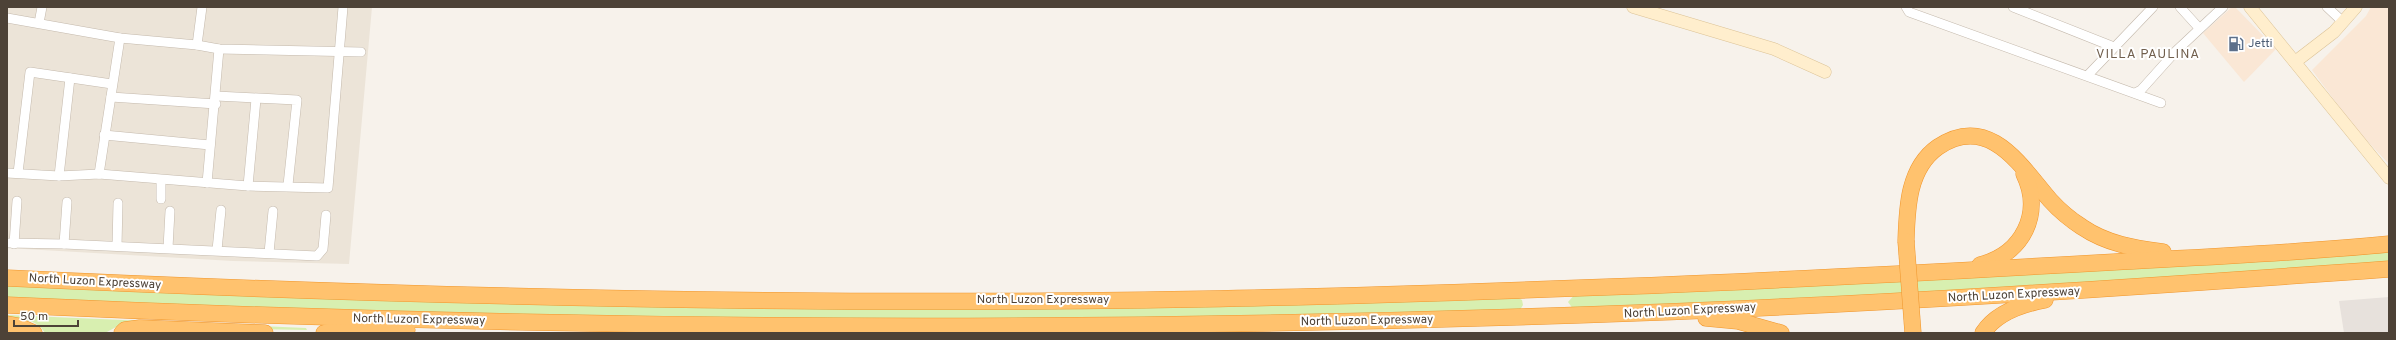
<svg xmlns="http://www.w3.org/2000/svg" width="2396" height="340" font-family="Overpass,sans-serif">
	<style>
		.residential { fill: #ece4d8 }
		.commercial { fill: #fae7d5 }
		.industrial { fill: #e7e1dc }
		.green { fill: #d8efb0 }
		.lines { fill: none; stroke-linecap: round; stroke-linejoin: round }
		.minor-casing { stroke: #c4b9ac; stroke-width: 10 }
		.secondary-casing { stroke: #dcc396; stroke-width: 13 }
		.motorway-casing { stroke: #f0962c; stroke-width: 17 }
		.minor { stroke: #fff; stroke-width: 9 }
		.secondary { stroke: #ffeecd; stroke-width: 12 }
		.motorway { stroke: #ffc26e; stroke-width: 16 }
		.motorway-bridge-casing { stroke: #f0962c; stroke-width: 17; stroke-linecap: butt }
		.motorway-bridge { stroke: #ffc26e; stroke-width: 16 }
		.labels { text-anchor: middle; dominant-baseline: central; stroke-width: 4; stroke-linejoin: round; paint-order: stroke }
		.service-label { font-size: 12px; fill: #4e5e75; stroke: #fff; text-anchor: start }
		.street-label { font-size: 12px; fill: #4d4237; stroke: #fff }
		.neighbourhood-label { font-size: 13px; letter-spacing: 1px; fill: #715f4d; stroke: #fff }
	</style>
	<rect width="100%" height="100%" fill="#f7f2eb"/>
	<path class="residential" d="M 7,7 L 372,7 L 349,264 L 233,261 L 7,248 Z"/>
	<g class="commercial">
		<path d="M 2232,7 L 2235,7 L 2276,49 L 2244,82 L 2203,33 Z"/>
		<path d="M 2371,7 L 2389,7 L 2389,164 L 2355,128 L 2312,70 L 2366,16 Z"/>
	</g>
	<path class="industrial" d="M 2389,297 L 2389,333 L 2344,333 L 2339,301 Z"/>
	<g class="green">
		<path d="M 2389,248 L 2389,265 L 2235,277 L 1573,309 L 1568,302 L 1576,293 Z"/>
		<path d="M 7,283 L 284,295 L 1517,297 L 1522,300 L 1523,305 L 1520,310 L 1312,318 L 662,320 L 7,301 Z"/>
		<path d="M 7,315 L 306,328 L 307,330 L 118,326 L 105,333 L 45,333 C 37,319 21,319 7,318 Z"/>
	</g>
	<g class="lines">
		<defs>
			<g id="minor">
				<path d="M 1906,7 L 1909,12 L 2161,103"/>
				<path d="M 2013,7 L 2114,47"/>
				<path d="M 2180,7 L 2199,28"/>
				<path d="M 2327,7 L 2343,22"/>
				<path d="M 7,18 L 120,38 L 197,45 L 219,49 L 361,52"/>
				<path d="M 39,23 L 42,7"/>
				<path d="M 197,45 L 202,7"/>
				<path d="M 2088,75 L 2153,7"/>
				<path d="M 2135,93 L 2141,90 L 2176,51 L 2223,7"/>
				<path d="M 216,96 L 297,100 L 288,185"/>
				<path d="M 111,97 L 216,104"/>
				<path d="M 104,135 L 210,145"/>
				<path d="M 7,173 L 59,176 L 99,174 L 248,186 L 328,188 L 343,7"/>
				<path d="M 18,173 L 30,72 L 112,84"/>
				<path d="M 99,174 L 120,38"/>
				<path d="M 59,176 L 70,78"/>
				<path d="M 207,183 L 219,49"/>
				<path d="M 248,186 L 256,99"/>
				<path d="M 161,199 L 161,180"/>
				<path d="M 7,243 L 64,244 L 317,256 L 323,249 L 326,215"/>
				<path d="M 14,244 L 17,201"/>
				<path d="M 64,244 L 67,202"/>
				<path d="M 117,246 L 118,203"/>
				<path d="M 168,248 L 170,211"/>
				<path d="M 217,250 L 221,210"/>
				<path d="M 269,253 L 273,211"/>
			</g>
			<g id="secondary">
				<path d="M 1633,7 L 1774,49 L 1825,72"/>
				<path d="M 2250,7 L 2389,178"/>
				<path d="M 2295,62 L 2334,32 L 2356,7"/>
			</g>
			<g id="motorway">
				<path d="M 1906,241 C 1907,208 1908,168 1938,147 C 1990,112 2022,168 2050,200 C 2060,211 2071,220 2082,227 C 2107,244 2134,248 2163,252"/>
				<path d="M 1980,265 C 2023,254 2043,213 2024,174"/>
				<path d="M 7,278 C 386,296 765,305 1145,300 C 1308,298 1472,292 1636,286 C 1795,280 1955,271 2114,262 C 2206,257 2298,253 2389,244"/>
				<path d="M 7,305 C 550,330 1093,333 1636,313 C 1887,304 2138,287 2389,269"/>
				<path d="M 1706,318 L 1738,321 L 1781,333"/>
				<path d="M 7,324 L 18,326 L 34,333"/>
				<path d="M 122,333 L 125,330 L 140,328 L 265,333"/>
				<path d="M 324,333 L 407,330"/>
				<path d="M 1983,333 C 1996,313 2023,304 2045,300"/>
			</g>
		</defs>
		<use href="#minor" class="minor-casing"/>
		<use href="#secondary" class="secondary-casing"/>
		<use href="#motorway" class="motorway-casing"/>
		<use href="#minor" class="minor"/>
		<use href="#secondary" class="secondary"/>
		<use href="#motorway" class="motorway"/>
		<defs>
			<path id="motorway-bridge" d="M 1906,241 L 1913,333"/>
		</defs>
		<use href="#motorway-bridge" class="motorway-bridge-casing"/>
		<use href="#motorway-bridge" class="motorway-bridge"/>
	</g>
	<defs>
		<symbol id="fuel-bare" viewBox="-9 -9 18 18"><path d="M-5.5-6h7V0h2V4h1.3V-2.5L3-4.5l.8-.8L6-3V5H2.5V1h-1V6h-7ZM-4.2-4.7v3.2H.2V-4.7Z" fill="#5c6f8a" stroke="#fff" stroke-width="2.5" paint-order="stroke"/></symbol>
	</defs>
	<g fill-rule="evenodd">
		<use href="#fuel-bare" x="2225" y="33" width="22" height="22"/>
	</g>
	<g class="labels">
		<g class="service-label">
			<text x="2248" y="44">Jetti</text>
		</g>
		<g class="street-label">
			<text transform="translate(95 282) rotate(3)">North Luzon Expressway</text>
			<text transform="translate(2014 295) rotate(-3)">North Luzon Expressway</text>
			<text x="1043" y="300">North Luzon Expressway</text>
			<text transform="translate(1690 311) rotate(-3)">North Luzon Expressway</text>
			<text transform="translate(419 320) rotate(1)">North Luzon Expressway</text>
			<text transform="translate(1367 321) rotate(-1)">North Luzon Expressway</text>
		</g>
		<g class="neighbourhood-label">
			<text x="2148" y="55">VILLA PAULINA</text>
		</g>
	</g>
	<rect width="2396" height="340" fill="none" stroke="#4d4237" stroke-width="16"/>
	<path d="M14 320v6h64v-6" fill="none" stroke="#4d4237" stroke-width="2"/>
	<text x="20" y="320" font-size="12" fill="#4d4237" stroke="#ffffff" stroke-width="3" paint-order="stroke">50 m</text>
</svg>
